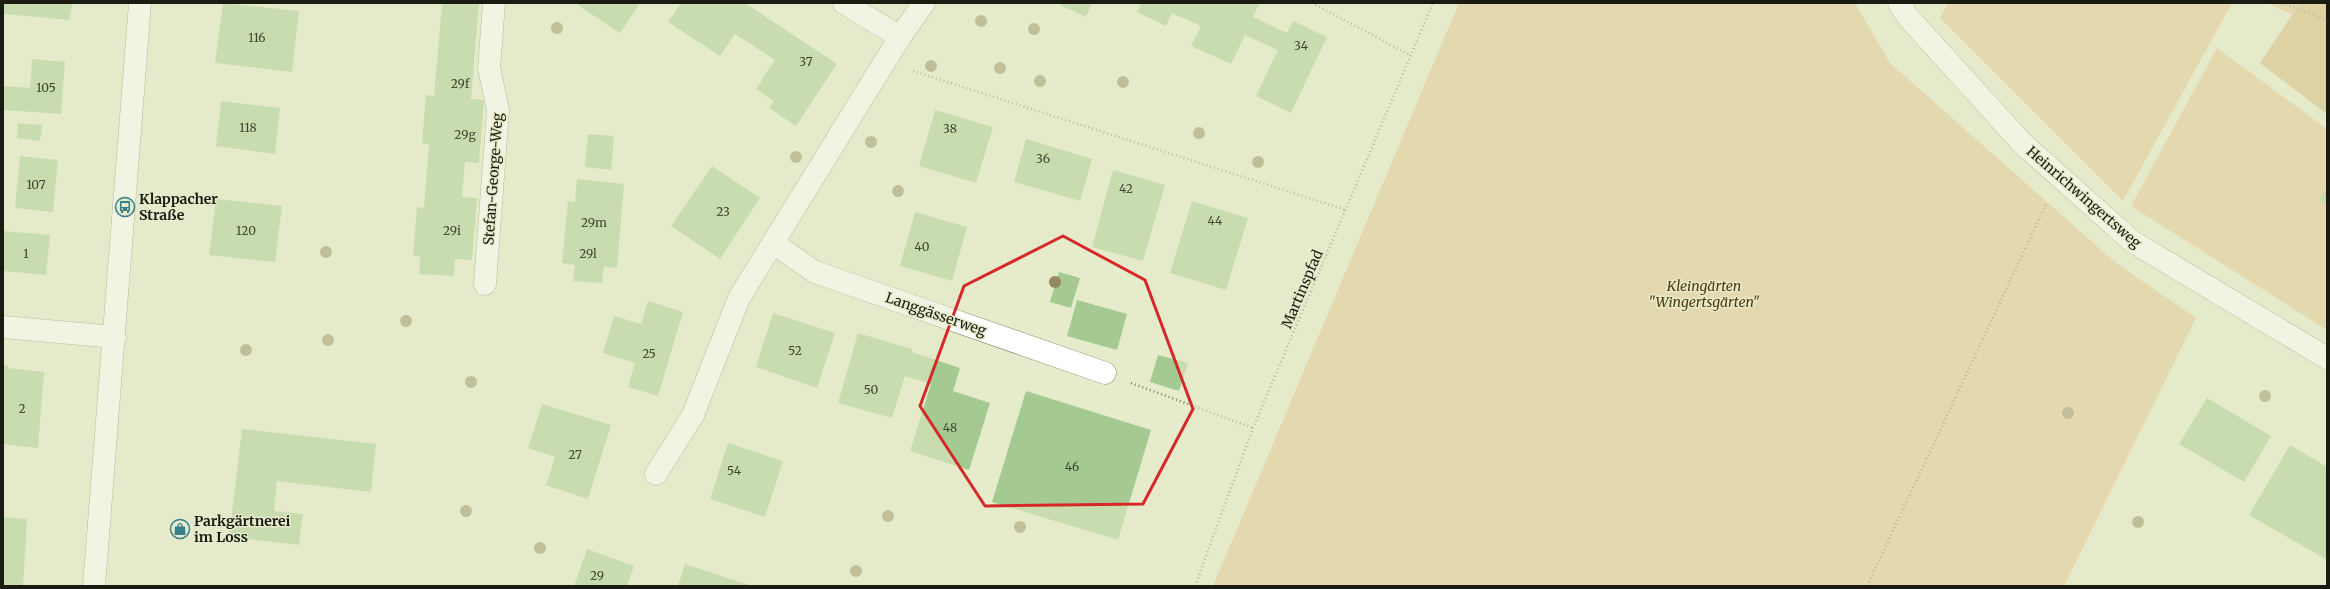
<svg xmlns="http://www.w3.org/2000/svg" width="2330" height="589" font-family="Merriweather,serif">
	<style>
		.green { fill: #e1c08c }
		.forest { fill: #d6b176 }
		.building { fill: #a5ca91 }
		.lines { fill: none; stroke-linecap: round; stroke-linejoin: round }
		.minor-casing { stroke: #7e8466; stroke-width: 23 }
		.secondary-casing { stroke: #7e8466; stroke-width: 23 }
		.path { stroke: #797c68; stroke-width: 2.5; stroke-dasharray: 1 3; stroke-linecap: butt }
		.minor { stroke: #fff; stroke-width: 22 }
		.secondary { stroke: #fff; stroke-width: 22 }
		.tree { fill: #948960 }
		.marked { fill: none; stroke: #d62828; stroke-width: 3; stroke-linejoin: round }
		.labels { text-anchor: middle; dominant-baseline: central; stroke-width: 3; stroke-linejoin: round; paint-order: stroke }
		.number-label { font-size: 12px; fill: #3d4831 }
		.street-label { font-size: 14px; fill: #1a1c11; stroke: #e5ebcb }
		.poi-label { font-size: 14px; font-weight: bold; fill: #1a1c11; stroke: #e5ebcb; text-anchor: start }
		.park-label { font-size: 14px; font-style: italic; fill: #523908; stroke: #e5ebcb }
	</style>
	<rect width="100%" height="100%" fill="#e5ebcb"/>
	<g class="green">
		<path d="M 1459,3 L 1855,3 L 1890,63 L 2116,263 L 2196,318 L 2064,586 L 1213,586 Z"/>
		<path d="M 1948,3 L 2232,3 L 2123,201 L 1940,18 Z"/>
		<path d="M 2268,3 L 2300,3 L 2292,15 Z"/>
		<path d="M 2217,48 L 2327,129 L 2327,330 L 2131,206 Z"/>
	</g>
	<path class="forest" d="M 2300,3 L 2327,3 L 2327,114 L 2260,63 Z"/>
	<g class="building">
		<path d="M 3,3 L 72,3 L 70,20 L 3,14 Z"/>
		<path d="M 223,3 L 299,11 L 292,72 L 215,63 Z"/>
		<path d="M 442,3 L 479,3 L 471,99 L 484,100 L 479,163 L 465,162 L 462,197 L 477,198 L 472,260 L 455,259 L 454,276 L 419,274 L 420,256 L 413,255 L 417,207 L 424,208 L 429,144 L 422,143 L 426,95 L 434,96 Z"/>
		<path d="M 575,3 L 640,3 L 620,33 Z"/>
		<path d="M 681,3 L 745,3 L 837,64 L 796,126 L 769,108 L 774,101 L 756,89 L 775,60 L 735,34 L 720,56 L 668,22 Z"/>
		<path d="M 1061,3 L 1092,3 L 1086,17 L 1060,5 Z"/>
		<path d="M 1141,3 L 1256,3 L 1259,4 L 1253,17 L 1287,33 L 1293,21 L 1327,37 L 1291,113 L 1256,96 L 1278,50 L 1245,35 L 1231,64 L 1191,46 L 1201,26 L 1172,13 L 1166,26 L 1137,12 Z"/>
		<path d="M 32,59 L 65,62 L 61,114 L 3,110 L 3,86 L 30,88 Z"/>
		<path d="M 221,101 L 280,108 L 275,154 L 216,146 Z"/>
		<path d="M 935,110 L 993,127 L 976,183 L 919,166 Z"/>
		<path d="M 18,123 L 42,125 L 40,141 L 17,138 Z"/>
		<path d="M 588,134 L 614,136 L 611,170 L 585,167 Z"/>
		<path d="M 1026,139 L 1092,159 L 1080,201 L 1014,182 Z"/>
		<path d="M 20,156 L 58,160 L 53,212 L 15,208 Z"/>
		<path d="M 712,166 L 760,198 L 720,259 L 671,226 Z"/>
		<path d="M 1113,170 L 1165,185 L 1143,261 L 1092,247 Z"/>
		<path d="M 577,179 L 624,184 L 617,268 L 604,267 L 602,283 L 573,281 L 575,265 L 562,263 L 568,201 L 575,202 Z"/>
		<path d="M 2327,187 L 2327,205 L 2319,200 Z"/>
		<path d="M 216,199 L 282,206 L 275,262 L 209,255 Z"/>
		<path d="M 1192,201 L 1248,218 L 1226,290 L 1170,273 Z"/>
		<path d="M 915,212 L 967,227 L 952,281 L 900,266 Z"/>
		<path d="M 3,231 L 50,235 L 46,275 L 3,271 Z"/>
		<path d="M 1059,272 L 1080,278 L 1071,308 L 1050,302 Z"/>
		<path d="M 1077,300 L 1127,314 L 1117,350 L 1067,336 Z"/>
		<path d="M 648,301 L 683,312 L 658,396 L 628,387 L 635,363 L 603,353 L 614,316 L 641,324 Z"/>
		<path d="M 773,313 L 835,333 L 817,388 L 756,367 Z"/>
		<path d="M 858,333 L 912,349 L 912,352 L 960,368 L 953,391 L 990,403 L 969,470 L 910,451 L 931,384 L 905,376 L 892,418 L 838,403 Z"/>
		<path d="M 1158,355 L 1188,363 L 1179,391 L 1150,382 Z"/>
		<path d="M 3,365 L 8,365 L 8,368 L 44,372 L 38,448 L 3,444 Z"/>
		<path d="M 1026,391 L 1151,430 L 1118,540 L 992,502 Z"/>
		<path d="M 2207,398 L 2271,436 L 2244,482 L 2179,444 Z"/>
		<path d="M 542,404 L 611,425 L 588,499 L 546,485 L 555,457 L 528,448 Z"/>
		<path d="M 242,429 L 376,444 L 371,492 L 277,481 L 274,511 L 303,514 L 299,545 L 229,537 Z"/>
		<path d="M 728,443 L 783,461 L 765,517 L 710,499 Z"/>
		<path d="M 2290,445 L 2327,467 L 2327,560 L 2249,515 Z"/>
		<path d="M 3,517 L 27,519 L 23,586 L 3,586 Z"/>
		<path d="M 587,549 L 634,566 L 627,586 L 574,586 Z"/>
		<path d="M 685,564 L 752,586 L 678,586 Z"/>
	</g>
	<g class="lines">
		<defs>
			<g id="minor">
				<path d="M 844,3 L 900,37"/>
				<path d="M 1899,3 L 1907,16 L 2023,144 L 2133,242 L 2327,358"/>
				<path d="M 773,243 L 815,272 L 1105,373"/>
				<path d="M 485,284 L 498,110 L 489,68 L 494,3"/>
				<path d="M 3,327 L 115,337"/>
				<path d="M 656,474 L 693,415 L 739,298 L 900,37 L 924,3"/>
			</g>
			<path id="secondary" d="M 94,586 L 140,3"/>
		</defs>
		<use href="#minor" class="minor-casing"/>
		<use href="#secondary" class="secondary-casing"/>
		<g class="path">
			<path d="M 1312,3 L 1410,55"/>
			<path d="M 2282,3 L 2327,20"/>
			<path d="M 913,71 L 1346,210"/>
			<path d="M 1131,383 L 1253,428"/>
			<path d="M 1195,586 L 1253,428 L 1433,3"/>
			<path d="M 1867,586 L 2047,202"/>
		</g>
		<use href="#minor" class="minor"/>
		<use href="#secondary" class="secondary"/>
	</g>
	<g class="tree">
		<circle cx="981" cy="21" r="6"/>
		<circle cx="557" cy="28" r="6"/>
		<circle cx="1034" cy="29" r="6"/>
		<circle cx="931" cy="66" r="6"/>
		<circle cx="1000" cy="68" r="6"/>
		<circle cx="1040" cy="81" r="6"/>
		<circle cx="1123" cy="82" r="6"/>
		<circle cx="1199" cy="133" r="6"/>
		<circle cx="871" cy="142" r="6"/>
		<circle cx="796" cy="157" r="6"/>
		<circle cx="1258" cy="162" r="6"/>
		<circle cx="898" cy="191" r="6"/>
		<circle cx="326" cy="252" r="6"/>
		<circle cx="1055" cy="282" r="6"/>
		<circle cx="406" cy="321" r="6"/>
		<circle cx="328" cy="340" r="6"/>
		<circle cx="246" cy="350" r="6"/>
		<circle cx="471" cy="382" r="6"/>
		<circle cx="2265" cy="396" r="6"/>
		<circle cx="2068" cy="413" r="6"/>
		<circle cx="466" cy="511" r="6"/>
		<circle cx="888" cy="516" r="6"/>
		<circle cx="2138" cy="522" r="6"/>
		<circle cx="1020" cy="527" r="6"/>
		<circle cx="540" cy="548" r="6"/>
		<circle cx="856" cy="571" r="6"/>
	</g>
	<path d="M0 0H2330V589H0ZM 1063,236 L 1145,280 L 1193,409 L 1143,504 L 985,506 L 920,406 L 964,286 Z" fill="#e5ebcb" fill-opacity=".55" fill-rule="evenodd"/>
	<path class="marked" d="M 1063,236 L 1145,280 L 1193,409 L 1143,504 L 985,506 L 920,406 L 964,286 Z"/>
	<defs>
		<symbol id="bus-ring" viewBox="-11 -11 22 22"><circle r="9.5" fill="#e5ebcb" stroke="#387f8a" stroke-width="1.5"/><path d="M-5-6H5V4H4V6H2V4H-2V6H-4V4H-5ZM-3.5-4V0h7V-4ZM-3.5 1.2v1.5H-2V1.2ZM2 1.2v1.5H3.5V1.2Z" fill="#387f8a"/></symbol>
		<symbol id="shop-ring" viewBox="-11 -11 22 22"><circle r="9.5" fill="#e5ebcb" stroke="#387f8a" stroke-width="1.5"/><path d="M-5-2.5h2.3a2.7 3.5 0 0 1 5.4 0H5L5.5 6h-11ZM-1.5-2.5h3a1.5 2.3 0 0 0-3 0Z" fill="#387f8a"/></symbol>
	</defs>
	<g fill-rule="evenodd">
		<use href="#bus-ring" x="114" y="196" width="22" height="22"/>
		<use href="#shop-ring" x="169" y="518" width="22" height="22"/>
	</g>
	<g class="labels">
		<g class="number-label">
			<text x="257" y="37">116</text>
			<text x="1301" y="45">34</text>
			<text x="806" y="61">37</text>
			<text x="460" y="83">29f</text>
			<text x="46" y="87">105</text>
			<text x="248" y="127">118</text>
			<text x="950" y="128">38</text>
			<text x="465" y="134">29g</text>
			<text x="1043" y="158">36</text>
			<text x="36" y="184">107</text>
			<text x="1126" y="188">42</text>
			<text x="723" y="211">23</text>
			<text x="1215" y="220">44</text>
			<text x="594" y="222">29m</text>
			<text x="246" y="230">120</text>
			<text x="452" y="230">29i</text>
			<text x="922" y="246">40</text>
			<text x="26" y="253">1</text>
			<text x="588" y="253">29l</text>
			<text x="795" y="350">52</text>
			<text x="649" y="353">25</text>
			<text x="871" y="389">50</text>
			<text x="22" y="408">2</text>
			<text x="950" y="427">48</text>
			<text x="575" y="454">27</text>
			<text x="1072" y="466">46</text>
			<text x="734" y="470">54</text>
			<text x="597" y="575">29</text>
		</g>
		<g class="street-label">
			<text transform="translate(493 179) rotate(-86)">Stefan-George-Weg</text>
			<text transform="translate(2084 197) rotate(41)">Heinrichwingertsweg</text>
			<text transform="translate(1302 289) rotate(-67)">Martinspfad</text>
			<text transform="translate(936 314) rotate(19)">Langgässerweg</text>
		</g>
		<g class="poi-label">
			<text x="139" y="199">Klappacher<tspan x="139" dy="16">Straße</tspan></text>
			<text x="194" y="521">Parkgärtnerei<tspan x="194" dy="16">im Loss</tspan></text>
		</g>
		<g class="park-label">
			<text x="1704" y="286">Kleingärten<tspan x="1704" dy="16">"Wingertsgärten"</tspan></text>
		</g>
	</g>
	<rect width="2330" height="589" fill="none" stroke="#1a1c11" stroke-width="8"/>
</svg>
